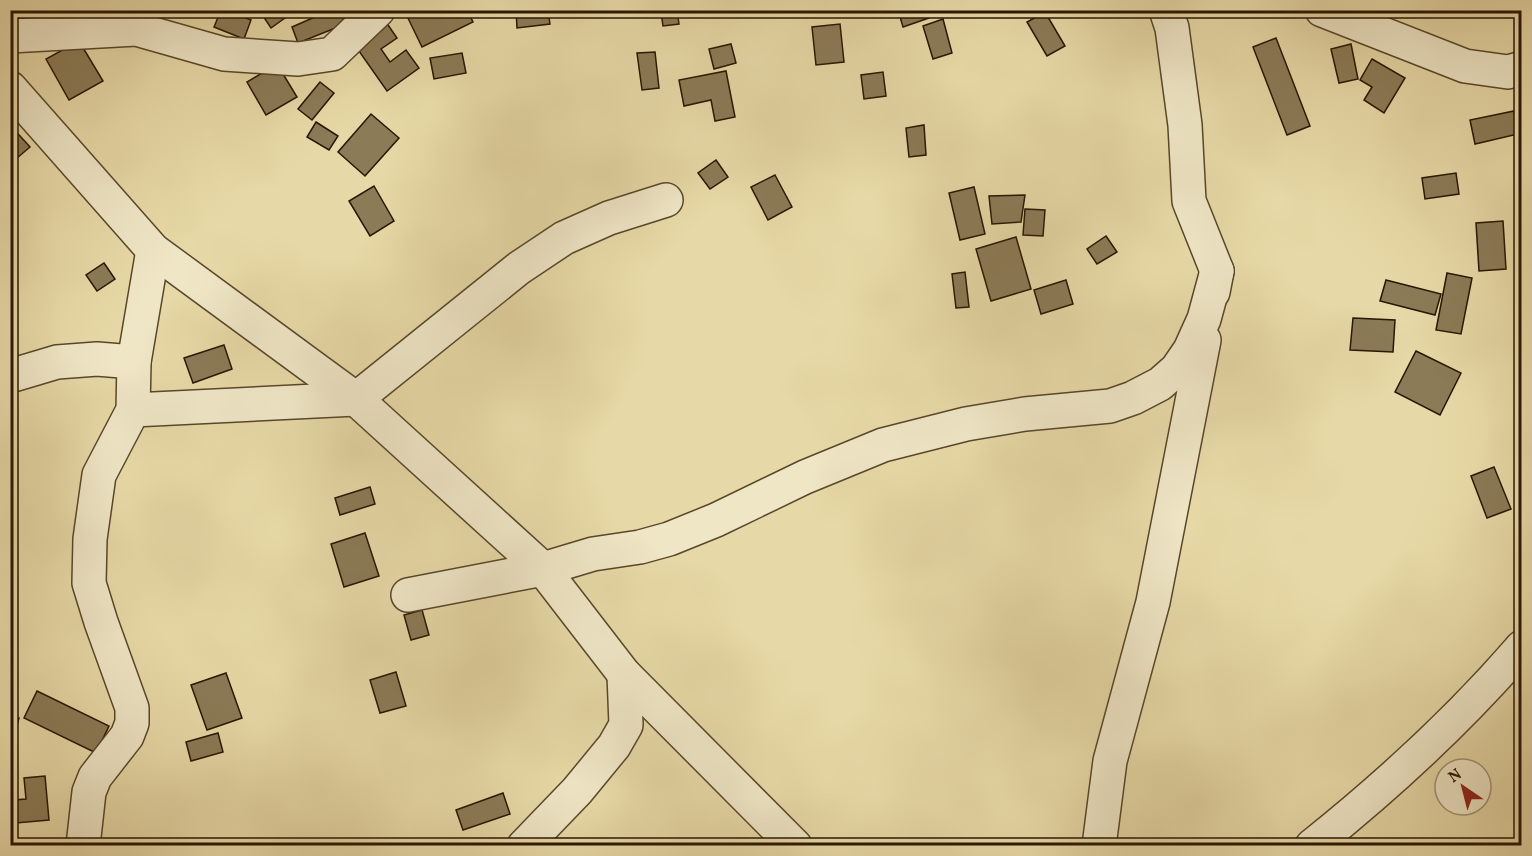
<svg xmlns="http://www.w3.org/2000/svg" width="1532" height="856" font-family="Vollkorn,serif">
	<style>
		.building { fill: #8b7b57; stroke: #281600; stroke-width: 1.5 }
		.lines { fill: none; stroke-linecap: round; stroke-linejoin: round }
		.minor-casing { stroke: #58472a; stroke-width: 36 }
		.minor { stroke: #efe6c6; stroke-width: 33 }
	</style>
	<rect width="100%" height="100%" fill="#e7d9a7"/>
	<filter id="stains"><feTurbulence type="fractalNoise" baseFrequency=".00333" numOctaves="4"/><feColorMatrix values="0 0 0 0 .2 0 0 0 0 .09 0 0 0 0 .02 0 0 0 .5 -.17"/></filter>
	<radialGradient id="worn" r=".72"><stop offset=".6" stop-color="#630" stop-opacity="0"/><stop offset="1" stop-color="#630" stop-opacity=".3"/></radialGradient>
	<g class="building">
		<path d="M 221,10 L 226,10 L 251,20 L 244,39 L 214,27 Z"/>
		<path d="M 259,10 L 296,10 L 271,28 Z"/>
		<path d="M 331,10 L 343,10 L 348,23 L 298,43 L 292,27 Z"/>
		<path d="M 407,10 L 467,10 L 473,22 L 422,47 L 405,12 Z"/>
		<path d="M 516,10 L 548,10 L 550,24 L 517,28 Z"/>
		<path d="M 677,10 L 679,24 L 663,26 L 661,12 Z"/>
		<path d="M 898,10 L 927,10 L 929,18 L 903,27 Z"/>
		<path d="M 1045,12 L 1065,46 L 1047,56 L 1027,22 Z"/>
		<path d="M 943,19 L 952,53 L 933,59 L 923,26 Z"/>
		<path d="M 386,22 L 397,38 L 381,49 L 390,62 L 406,50 L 419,68 L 387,91 L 354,44 Z"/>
		<path d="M 840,24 L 844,62 L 816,65 L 812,27 Z"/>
		<path d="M 1276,38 L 1310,126 L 1287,135 L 1253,47 Z"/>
		<path d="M 79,41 L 103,81 L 69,100 L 46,59 Z"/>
		<path d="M 731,44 L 736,63 L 714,69 L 709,49 Z"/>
		<path d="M 1351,44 L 1358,79 L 1339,83 L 1331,49 Z"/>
		<path d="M 655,52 L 659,88 L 642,90 L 637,53 Z"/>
		<path d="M 462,53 L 466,73 L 434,79 L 430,58 Z"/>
		<path d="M 1372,59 L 1405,78 L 1384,113 L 1364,100 L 1372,87 L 1360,80 Z"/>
		<path d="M 277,64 L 297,97 L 266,115 L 247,82 Z"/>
		<path d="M 726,71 L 735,117 L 715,121 L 711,100 L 684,106 L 679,80 Z"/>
		<path d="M 883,72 L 886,96 L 864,99 L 861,75 Z"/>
		<path d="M 320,82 L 334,93 L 312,120 L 298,109 Z"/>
		<path d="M 1514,111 L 1518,134 L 1475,144 L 1470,120 Z"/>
		<path d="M 371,114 L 399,138 L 365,176 L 338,152 Z"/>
		<path d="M 316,122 L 338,136 L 329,150 L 307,137 Z"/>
		<path d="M 10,125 L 30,147 L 10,164 Z"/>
		<path d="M 924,125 L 926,155 L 909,157 L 906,128 Z"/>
		<path d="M 716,160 L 728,177 L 710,189 L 698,173 Z"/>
		<path d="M 1456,173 L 1459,194 L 1425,199 L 1422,178 Z"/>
		<path d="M 775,175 L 792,207 L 768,220 L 751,187 Z"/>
		<path d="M 374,186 L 394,221 L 370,236 L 349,201 Z"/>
		<path d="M 974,187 L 985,234 L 960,240 L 949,193 Z"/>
		<path d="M 1025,195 L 1021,222 L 992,224 L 989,196 Z"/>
		<path d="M 1025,209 L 1045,210 L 1043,236 L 1023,235 Z"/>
		<path d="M 1503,221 L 1506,269 L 1479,271 L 1476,223 Z"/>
		<path d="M 1106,236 L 1117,252 L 1097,264 L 1087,249 Z"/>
		<path d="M 1016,237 L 1031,289 L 991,301 L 976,249 Z"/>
		<path d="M 104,263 L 115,279 L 97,291 L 86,275 Z"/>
		<path d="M 965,272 L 969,307 L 956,308 L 952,274 Z"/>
		<path d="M 1447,273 L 1472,278 L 1461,334 L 1436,330 Z"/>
		<path d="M 1066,280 L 1073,304 L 1041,314 L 1034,290 Z"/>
		<path d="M 1386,280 L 1441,294 L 1435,315 L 1380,301 Z"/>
		<path d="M 1353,318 L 1395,320 L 1393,352 L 1350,350 Z"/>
		<path d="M 224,345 L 232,369 L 193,383 L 184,358 Z"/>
		<path d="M 1416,351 L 1461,373 L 1440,415 L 1395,392 Z"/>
		<path d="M 1494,467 L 1511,509 L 1487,518 L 1471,476 Z"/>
		<path d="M 370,487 L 375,504 L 340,515 L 335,498 Z"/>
		<path d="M 365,533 L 379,576 L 344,587 L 331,544 Z"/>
		<path d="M 422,610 L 429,635 L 411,640 L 404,615 Z"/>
		<path d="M 396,672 L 406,706 L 380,713 L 370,680 Z"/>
		<path d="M 226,673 L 242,718 L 207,730 L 191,685 Z"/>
		<path d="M 37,691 L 109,726 L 96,753 L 24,718 Z"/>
		<path d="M 10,716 L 19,718 L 11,747 L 10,747 Z"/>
		<path d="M 218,733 L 223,752 L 191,761 L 186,742 Z"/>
		<path d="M 45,776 L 49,820 L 16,823 L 13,800 L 26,799 L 24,778 Z"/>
		<path d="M 503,793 L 510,814 L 463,830 L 456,810 Z"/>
	</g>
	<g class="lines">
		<defs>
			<g id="minor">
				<path d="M 1166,10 L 1172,28 L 1185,125 L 1189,201 L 1217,271 L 1213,292"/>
				<path d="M 1322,10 L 1465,66 L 1508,72 L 1522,68"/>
				<path d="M 10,36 L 136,29 L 224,54 L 298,59 L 332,54 L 378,10"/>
				<path d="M 10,88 L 153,250 L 356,399 L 543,569 L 624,674 L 795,846"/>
				<path d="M 10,376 L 57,362 L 97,359 L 134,362"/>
				<path d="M 133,410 L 356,399 L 519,268 L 564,238 L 609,218 L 666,200"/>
				<path d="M 408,595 L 543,569 L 593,554 L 640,547 L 669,539 L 716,520 L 805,477 L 883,445 L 966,424 L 1025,414 L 1110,406 L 1133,398 L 1160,384 L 1177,369 L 1190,350 L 1204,319 L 1217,271"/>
				<path d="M 83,846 L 89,792 L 95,777 L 127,736 L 132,723 L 132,708 L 101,622 L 89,583 L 90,539 L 99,475 L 133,410 L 134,362 L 153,250"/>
				<path d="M 524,846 L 577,791 L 614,746 L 626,725 L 624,674"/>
				<path d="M 1099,846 L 1110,761 L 1153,602 L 1204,340"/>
				<path d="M 1312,846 C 1387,786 1459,720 1522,647"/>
			</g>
		</defs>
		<use href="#minor" class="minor-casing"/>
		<use href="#minor" class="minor"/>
	</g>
	<rect width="1532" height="856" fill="none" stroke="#e7d9a7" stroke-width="36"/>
	<rect x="12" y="12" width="1508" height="832" fill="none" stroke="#281600" stroke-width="3"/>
	<rect x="18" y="18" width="1496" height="820" fill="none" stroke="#281600" stroke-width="1.5"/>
	<g transform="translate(1463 787) rotate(325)"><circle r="28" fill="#efe6c6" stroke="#9f9377" stroke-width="1.5"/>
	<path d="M0-4.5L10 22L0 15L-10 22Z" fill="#8f2418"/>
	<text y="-9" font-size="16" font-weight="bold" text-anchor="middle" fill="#281600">N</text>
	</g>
	<rect width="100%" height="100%" filter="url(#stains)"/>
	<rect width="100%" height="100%" fill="url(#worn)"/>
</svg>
